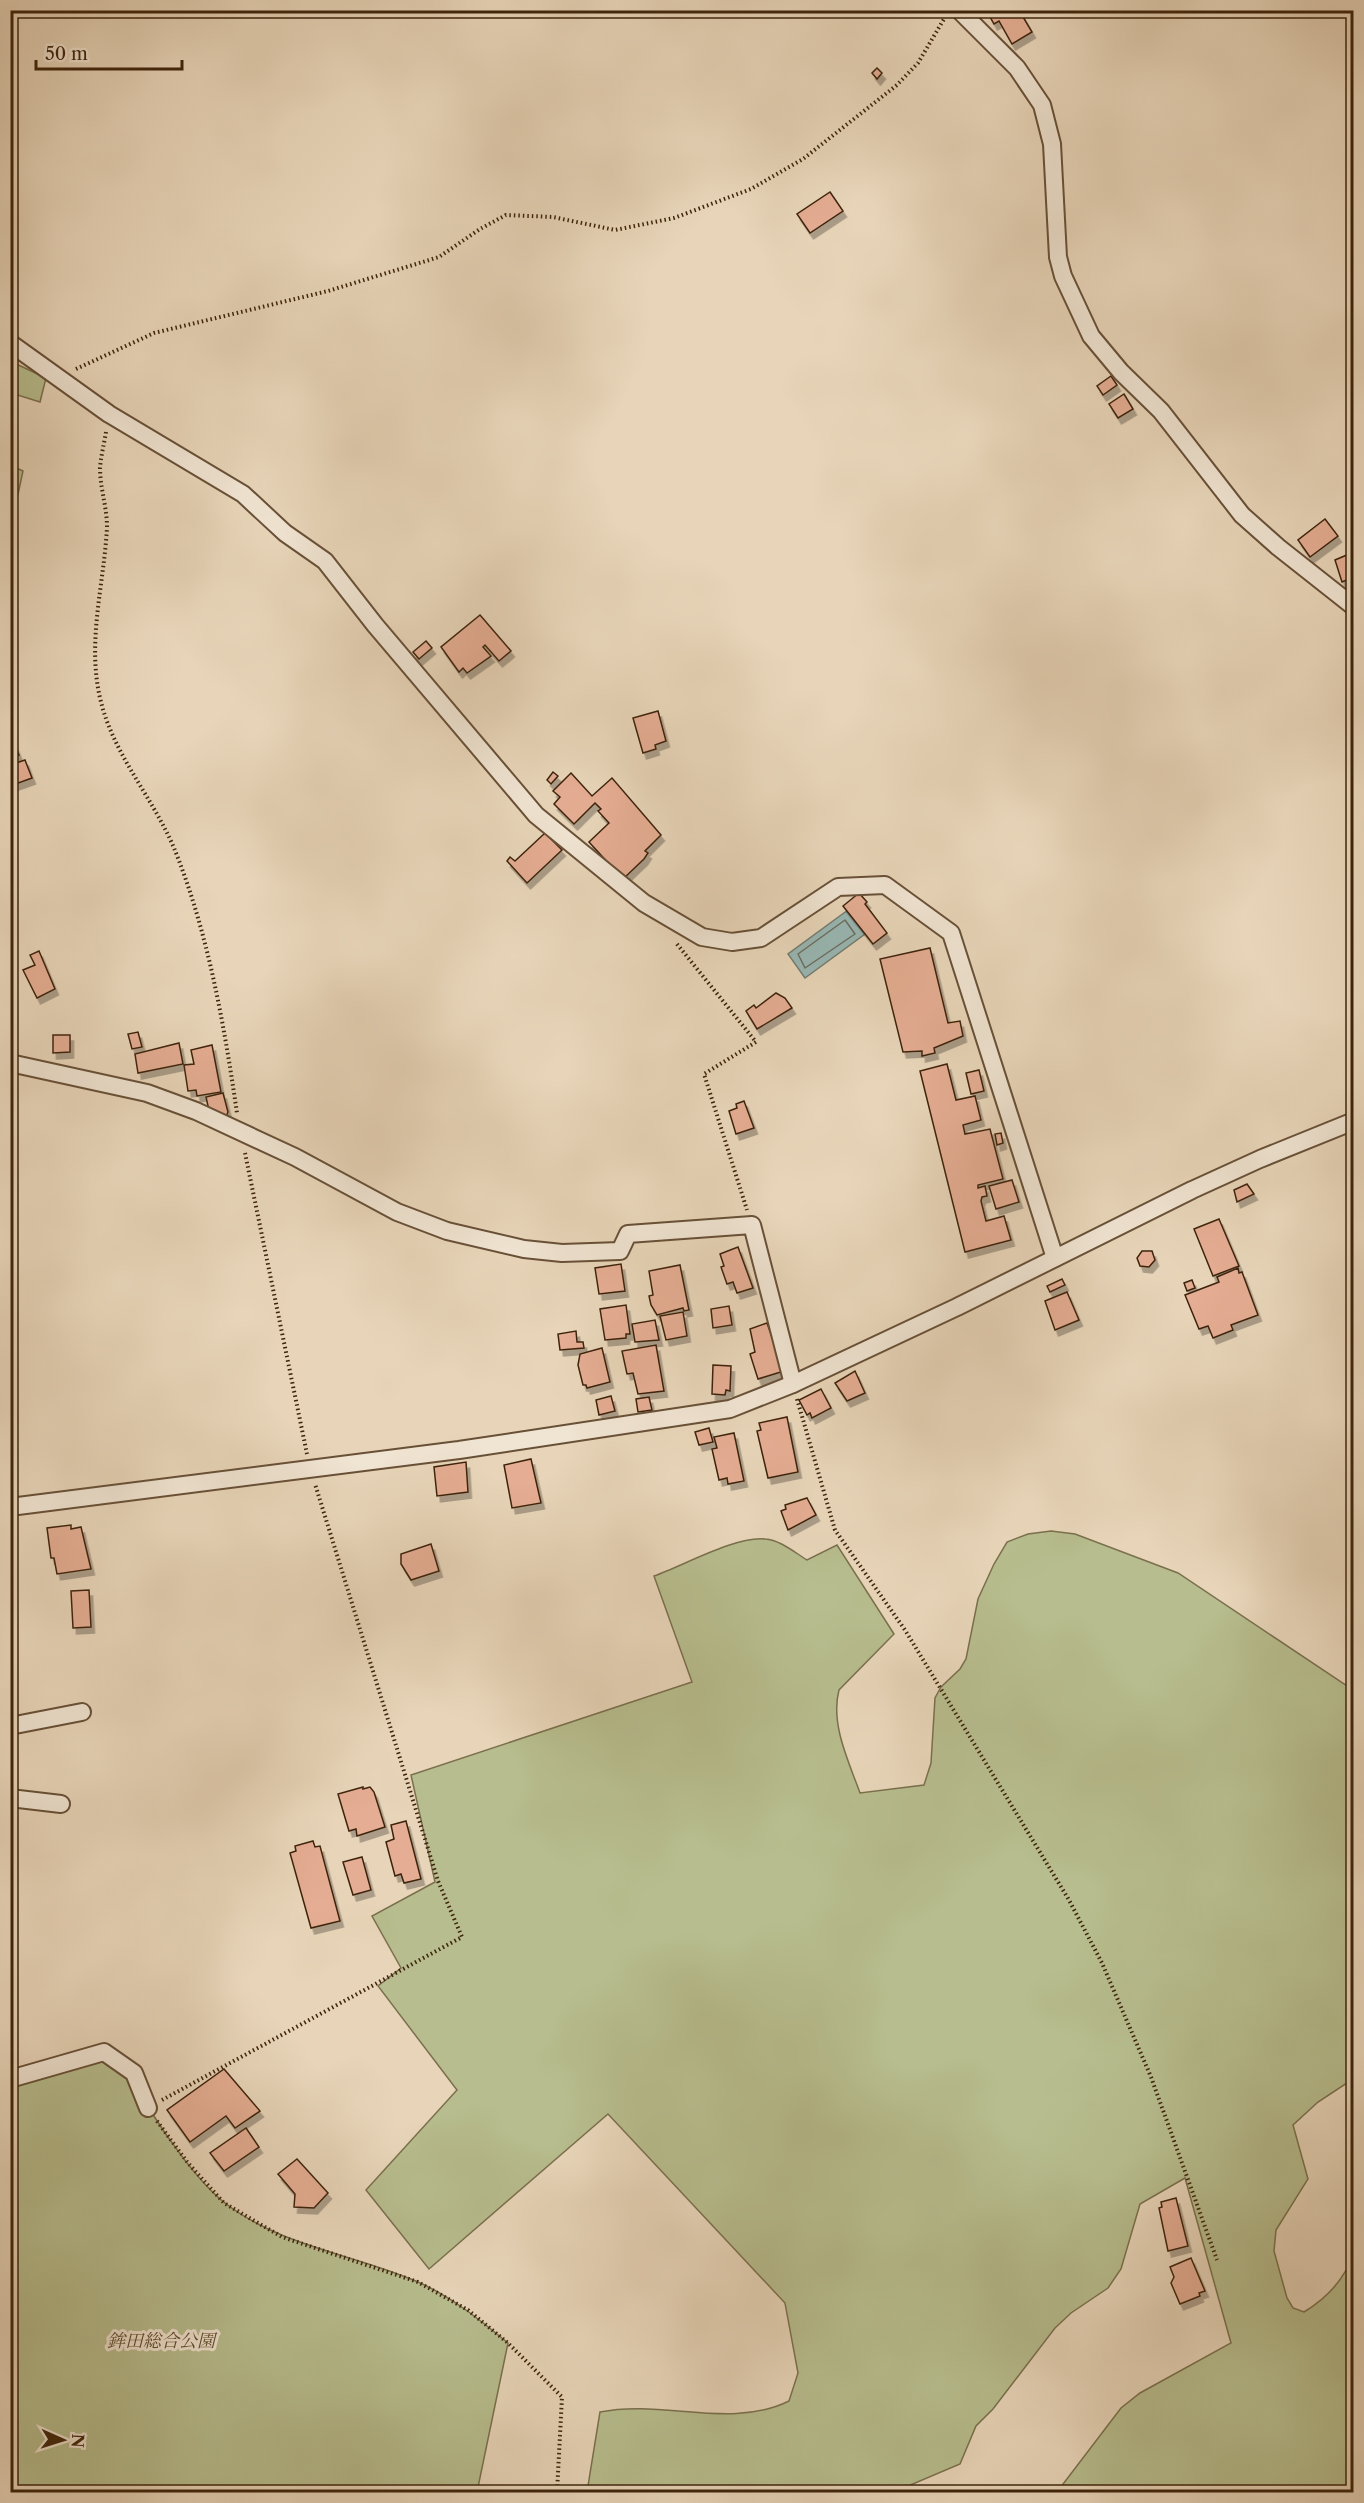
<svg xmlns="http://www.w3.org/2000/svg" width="1364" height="2503" font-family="'Libre Caslon Text','Noto Serif JP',serif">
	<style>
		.green { fill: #b7bd8e; stroke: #7a704d; stroke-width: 1.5 }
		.water { fill: #98b8b5; stroke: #747d71; stroke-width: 1.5 }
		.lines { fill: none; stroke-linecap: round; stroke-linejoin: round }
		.shore { stroke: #6b6e60; stroke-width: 1.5 }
		.building { fill: #e5ad93; stroke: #3e240c; stroke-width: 1.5; filter: url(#shadow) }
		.minor-casing { stroke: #685037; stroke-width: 20 }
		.path { stroke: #3e240c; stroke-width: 4; stroke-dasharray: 1.5 3; stroke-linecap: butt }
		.minor { stroke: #f0e4d2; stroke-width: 16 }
		.labels { text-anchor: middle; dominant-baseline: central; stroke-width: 6; stroke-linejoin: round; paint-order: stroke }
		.park-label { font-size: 18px; font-style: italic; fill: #5c4a2c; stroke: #f0e4d2 }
	</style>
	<defs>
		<filter id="shadow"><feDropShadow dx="3.5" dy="6" stdDeviation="0" flood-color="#0004"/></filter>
	</defs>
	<rect width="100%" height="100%" fill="#e8d5b9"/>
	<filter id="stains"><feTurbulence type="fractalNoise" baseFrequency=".00333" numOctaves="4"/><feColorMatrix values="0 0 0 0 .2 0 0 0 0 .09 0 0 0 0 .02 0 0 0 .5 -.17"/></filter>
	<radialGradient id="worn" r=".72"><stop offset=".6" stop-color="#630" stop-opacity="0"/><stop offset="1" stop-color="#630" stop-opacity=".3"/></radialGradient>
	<g class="green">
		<path d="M 10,361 L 46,378 L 40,402 L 11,393 Z"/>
		<path d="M 10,465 L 23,471 L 16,504 L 11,500 Z"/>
		<path d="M 1051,1531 L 1075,1534 L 1178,1573 L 1353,1690 L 1353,2079 L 1318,2102 L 1293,2125 L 1308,2179 L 1276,2230 L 1274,2251 L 1287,2298 L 1293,2308 L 1304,2312 C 1327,2298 1344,2280 1353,2255 L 1353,2492 L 1057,2492 L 1121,2408 L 1140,2393 L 1231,2343 L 1185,2178 L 1140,2204 L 1121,2269 L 1108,2288 L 1071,2313 L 1055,2328 L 993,2409 L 976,2426 L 960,2464 L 894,2492 L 587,2492 L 600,2412 C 663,2399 730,2430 789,2401 L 798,2373 L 785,2303 L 608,2114 L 429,2269 L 366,2190 L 457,2090 L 378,1986 L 401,1968 L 372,1916 L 435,1882 L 411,1775 L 692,1682 L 654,1576 C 683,1566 735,1536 765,1539 C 780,1540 794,1552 807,1560 L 837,1545 L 894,1634 L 839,1690 C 830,1724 849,1762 860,1793 L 924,1785 L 931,1763 L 935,1698 L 941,1687 L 960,1669 L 966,1659 L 978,1599 L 994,1564 L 1007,1542 L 1028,1534 Z"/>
		<path d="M 104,2052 C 130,2068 132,2083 148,2107 C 166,2136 199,2183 225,2203 C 282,2247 354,2254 418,2282 C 452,2297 480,2320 508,2343 L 477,2492 L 11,2492 L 11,2079 Z"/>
	</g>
	<path class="water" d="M 848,910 L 865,934 L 805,978 L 788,954 Z"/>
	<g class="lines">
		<path class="shore" d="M 845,920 L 855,934 L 805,968 L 798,954 Z"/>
	</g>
	<g class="building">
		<path d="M 993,10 L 1019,10 L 1032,32 L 1012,44 L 999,21 L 994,24 L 989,15 Z"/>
		<path d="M 877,68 L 882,73 L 877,79 L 872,73 Z"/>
		<path d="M 830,192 L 843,211 L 810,233 L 797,214 Z"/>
		<path d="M 1111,376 L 1117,385 L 1103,395 L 1097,386 Z"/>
		<path d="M 1124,394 L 1133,409 L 1118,418 L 1109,404 Z"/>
		<path d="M 1325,519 L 1338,536 L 1310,557 L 1298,540 Z"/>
		<path d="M 1354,552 L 1354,577 L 1342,582 L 1335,560 Z"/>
		<path d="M 480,615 L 511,651 L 499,661 L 485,645 L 483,647 L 491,656 L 467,673 L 463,668 L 459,672 L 441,647 Z"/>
		<path d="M 426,641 L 432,648 L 419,659 L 413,652 Z"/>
		<path d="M 658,711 L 666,741 L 655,745 L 656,749 L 643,753 L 633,718 Z"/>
		<path d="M 11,736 L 19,755 L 10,759 L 10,737 Z"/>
		<path d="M 25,760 L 32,778 L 10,786 L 10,765 Z"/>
		<path d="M 553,772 L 558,776 L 551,784 L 547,780 Z"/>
		<path d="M 571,773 L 592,796 L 612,778 L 661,835 L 645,851 L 648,853 L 644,859 L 623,879 L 589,842 L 609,823 L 598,811 L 601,809 L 595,803 L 574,824 L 554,804 L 560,797 L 553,791 Z"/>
		<path d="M 545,833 L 562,850 L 527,883 L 507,861 L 510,857 L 515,861 Z"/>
		<path d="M 859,893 L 867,902 L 865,904 L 887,933 L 873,944 L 843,906 Z"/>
		<path d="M 930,948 L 948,1023 L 960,1021 L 963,1036 L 934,1048 L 935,1053 L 922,1056 L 922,1051 L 903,1052 L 880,959 Z"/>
		<path d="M 39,951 L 55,989 L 37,998 L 23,970 L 35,965 L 30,955 Z"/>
		<path d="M 776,993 L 785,998 L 792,1008 L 757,1029 L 746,1011 L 754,1005 L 756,1008 Z"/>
		<path d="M 138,1032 L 142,1047 L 132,1049 L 128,1034 Z"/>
		<path d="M 53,1035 L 70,1035 L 70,1052 L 53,1053 Z"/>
		<path d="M 179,1043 L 183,1064 L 138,1073 L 135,1054 Z"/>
		<path d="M 212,1045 L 221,1092 L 197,1096 L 196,1090 L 188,1091 L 184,1065 L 194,1064 L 191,1050 Z"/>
		<path d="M 947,1064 L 956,1100 L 975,1096 L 981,1120 L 963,1125 L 965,1134 L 990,1129 L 1003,1179 L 978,1185 L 978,1188 L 985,1186 L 987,1196 L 982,1197 L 981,1201 L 986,1221 L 1004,1216 L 1011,1240 L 965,1252 L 920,1071 Z"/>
		<path d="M 979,1070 L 984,1091 L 971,1094 L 966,1073 Z"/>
		<path d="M 223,1093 L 228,1112 L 224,1122 L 210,1115 L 206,1097 Z"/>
		<path d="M 744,1101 L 754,1128 L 736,1134 L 729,1111 L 737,1108 L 736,1104 Z"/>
		<path d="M 1001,1133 L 1003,1143 L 997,1145 L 995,1134 Z"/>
		<path d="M 1012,1180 L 1019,1202 L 996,1209 L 989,1186 Z"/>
		<path d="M 1247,1184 L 1254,1194 L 1237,1202 L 1234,1190 Z"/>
		<path d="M 1219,1219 L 1239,1266 L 1213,1276 L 1194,1229 Z"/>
		<path d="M 738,1247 L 753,1288 L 737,1293 L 733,1282 L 727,1284 L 721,1267 L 724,1266 L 720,1254 Z"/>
		<path d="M 1142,1251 L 1152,1251 L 1155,1260 L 1149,1267 L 1140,1266 L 1137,1258 Z"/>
		<path d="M 621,1264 L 625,1291 L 599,1294 L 595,1268 Z"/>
		<path d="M 680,1265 L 689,1310 L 684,1311 L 683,1308 L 657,1315 L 651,1305 L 649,1296 L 653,1295 L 649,1271 Z"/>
		<path d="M 1238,1268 L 1239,1273 L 1242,1272 L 1258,1315 L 1231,1325 L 1233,1330 L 1213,1338 L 1208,1326 L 1199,1329 L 1185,1295 L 1219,1282 L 1217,1277 Z"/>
		<path d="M 1062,1279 L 1065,1285 L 1050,1292 L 1047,1286 Z"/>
		<path d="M 1192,1280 L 1195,1288 L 1187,1291 L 1184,1283 Z"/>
		<path d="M 1067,1292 L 1079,1320 L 1055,1330 L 1045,1301 Z"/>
		<path d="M 626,1305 L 630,1334 L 626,1334 L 626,1338 L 605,1340 L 600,1309 Z"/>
		<path d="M 729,1306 L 732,1325 L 713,1328 L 711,1309 Z"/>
		<path d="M 683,1312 L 687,1336 L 666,1340 L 660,1316 Z"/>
		<path d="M 655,1320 L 659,1340 L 635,1342 L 632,1324 Z"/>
		<path d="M 767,1323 L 784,1371 L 758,1379 L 750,1354 L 755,1352 L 750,1329 Z"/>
		<path d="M 576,1331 L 577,1342 L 583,1342 L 584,1348 L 560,1350 L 558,1334 Z"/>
		<path d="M 656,1345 L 664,1391 L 638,1394 L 633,1373 L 627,1374 L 622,1351 Z"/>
		<path d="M 602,1348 L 610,1382 L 587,1388 L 586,1385 L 583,1385 L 578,1365 L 580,1354 Z"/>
		<path d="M 713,1365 L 731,1366 L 730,1391 L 726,1390 L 725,1395 L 712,1394 Z"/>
		<path d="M 855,1371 L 865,1393 L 847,1401 L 835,1383 Z"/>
		<path d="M 821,1389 L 831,1408 L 812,1418 L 810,1413 L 807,1415 L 799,1400 Z"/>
		<path d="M 611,1396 L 615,1411 L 599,1415 L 596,1400 Z"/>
		<path d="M 649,1397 L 652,1410 L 638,1412 L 636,1399 Z"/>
		<path d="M 787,1417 L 798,1472 L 768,1478 L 757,1431 L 761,1430 L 759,1423 Z"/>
		<path d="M 709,1428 L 713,1442 L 699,1445 L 695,1432 Z"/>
		<path d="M 734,1433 L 744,1481 L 728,1484 L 727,1478 L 719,1480 L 712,1449 L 717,1448 L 714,1437 Z"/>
		<path d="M 531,1459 L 541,1503 L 512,1508 L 504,1465 Z"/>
		<path d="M 466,1462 L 468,1492 L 437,1496 L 434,1467 Z"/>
		<path d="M 807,1498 L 816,1515 L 788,1530 L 781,1511 L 786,1509 L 785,1505 Z"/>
		<path d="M 71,1525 L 71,1529 L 81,1527 L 91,1569 L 57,1574 L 54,1558 L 51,1558 L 47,1528 Z"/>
		<path d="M 431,1544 L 439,1571 L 411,1580 L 401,1564 L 401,1554 Z"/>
		<path d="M 89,1590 L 91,1627 L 73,1628 L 71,1591 Z"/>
		<path d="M 363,1787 L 363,1789 L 370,1787 L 374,1792 L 385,1827 L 357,1836 L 356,1829 L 349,1831 L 338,1794 Z"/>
		<path d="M 406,1821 L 421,1879 L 404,1883 L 401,1874 L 395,1876 L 386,1842 L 394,1839 L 391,1825 Z"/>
		<path d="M 313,1841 L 315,1847 L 320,1846 L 340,1921 L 311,1928 L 290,1853 L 296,1851 L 295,1846 Z"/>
		<path d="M 362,1857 L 371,1890 L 353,1895 L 343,1862 Z"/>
		<path d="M 224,2069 L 260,2111 L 235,2128 L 226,2116 L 190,2142 L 167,2110 Z"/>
		<path d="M 246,2128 L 259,2147 L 224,2171 L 210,2153 Z"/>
		<path d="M 297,2159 L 328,2193 L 314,2208 L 294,2207 L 295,2194 L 278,2174 Z"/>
		<path d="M 1176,2198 L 1188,2246 L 1168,2251 L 1159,2208 L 1162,2207 L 1161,2202 Z"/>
		<path d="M 1191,2258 L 1205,2291 L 1199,2293 L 1200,2296 L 1180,2304 L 1171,2283 L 1174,2277 L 1170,2267 Z"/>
	</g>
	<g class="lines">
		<defs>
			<g id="minor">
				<path d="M 959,10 L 1017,68 L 1042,105 L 1052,144 L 1058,257 L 1063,276 L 1091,336 L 1121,372 L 1161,411 L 1242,515 L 1278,547 L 1354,607"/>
				<path d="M 10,343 L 109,414 L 243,494 L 285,533 L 325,561 L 375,625 L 536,815 L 644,903 L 702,937 L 732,942 L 761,938 L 838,887 L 885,885 L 951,933 L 1055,1258"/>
				<path d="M 10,1063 L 147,1093 L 196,1111 L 295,1157 L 397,1212 L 447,1231 L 524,1249 L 562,1253 L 620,1251 L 628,1234 L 752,1225 L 793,1384"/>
				<path d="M 10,1507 L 459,1450 L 730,1409 L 793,1384 L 957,1307 L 1192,1190 L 1260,1159 L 1354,1121"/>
				<path d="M 10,1726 L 82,1712"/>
				<path d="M 10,1798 L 61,1804"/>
				<path d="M 10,2079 L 104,2052 L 134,2073 L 148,2108"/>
			</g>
		</defs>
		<use href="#minor" class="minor-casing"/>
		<g class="path">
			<path d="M 76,369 L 154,333 L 328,291 L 439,257 L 480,229 L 506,215 L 553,217 L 615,230 L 674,218 L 751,189 L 803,159 L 897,85 L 918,63 L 944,19"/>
			<path d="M 106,432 C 104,444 101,456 100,468 C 100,488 107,507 107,527 C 104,586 86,643 101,702 C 114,755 153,798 174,848 C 208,932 224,1024 237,1113"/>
			<path d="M 677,944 L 756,1042 L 704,1074 L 747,1210"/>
			<path d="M 245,1153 L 307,1454"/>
			<path d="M 797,1399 L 835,1530 L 905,1630 L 1069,1900 L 1102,1963 L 1151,2077 L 1217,2260"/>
			<path d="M 162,2100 L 462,1937 L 438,1881 L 315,1484"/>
			<path d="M 157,2121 L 188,2163 L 224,2203 L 282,2237 L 418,2282 L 468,2310 L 508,2343 L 562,2397 L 557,2492"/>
		</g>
		<use href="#minor" class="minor"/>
	</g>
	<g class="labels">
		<g class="park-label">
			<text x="161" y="2341">鉾田総合公園</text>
		</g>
	</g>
	<rect width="1364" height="2503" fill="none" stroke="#e8d5b9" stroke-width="36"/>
	<rect x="12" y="12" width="1340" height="2479" fill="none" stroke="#3e240c" stroke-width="3"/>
	<rect x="18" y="18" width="1328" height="2467" fill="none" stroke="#3e240c" stroke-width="1.5"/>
	<g transform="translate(63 2440) rotate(93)" stroke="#f0e4d2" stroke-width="4.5" paint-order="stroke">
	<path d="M0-4.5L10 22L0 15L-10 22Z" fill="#3e240c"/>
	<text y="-9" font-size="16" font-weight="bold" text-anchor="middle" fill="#3e240c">N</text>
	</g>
	<path d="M36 60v9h146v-9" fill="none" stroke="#3e240c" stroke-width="3"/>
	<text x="45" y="60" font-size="18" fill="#3e240c" stroke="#f0e4d2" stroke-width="4.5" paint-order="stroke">50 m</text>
	<rect width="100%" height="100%" filter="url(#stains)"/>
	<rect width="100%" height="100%" fill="url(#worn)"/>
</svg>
